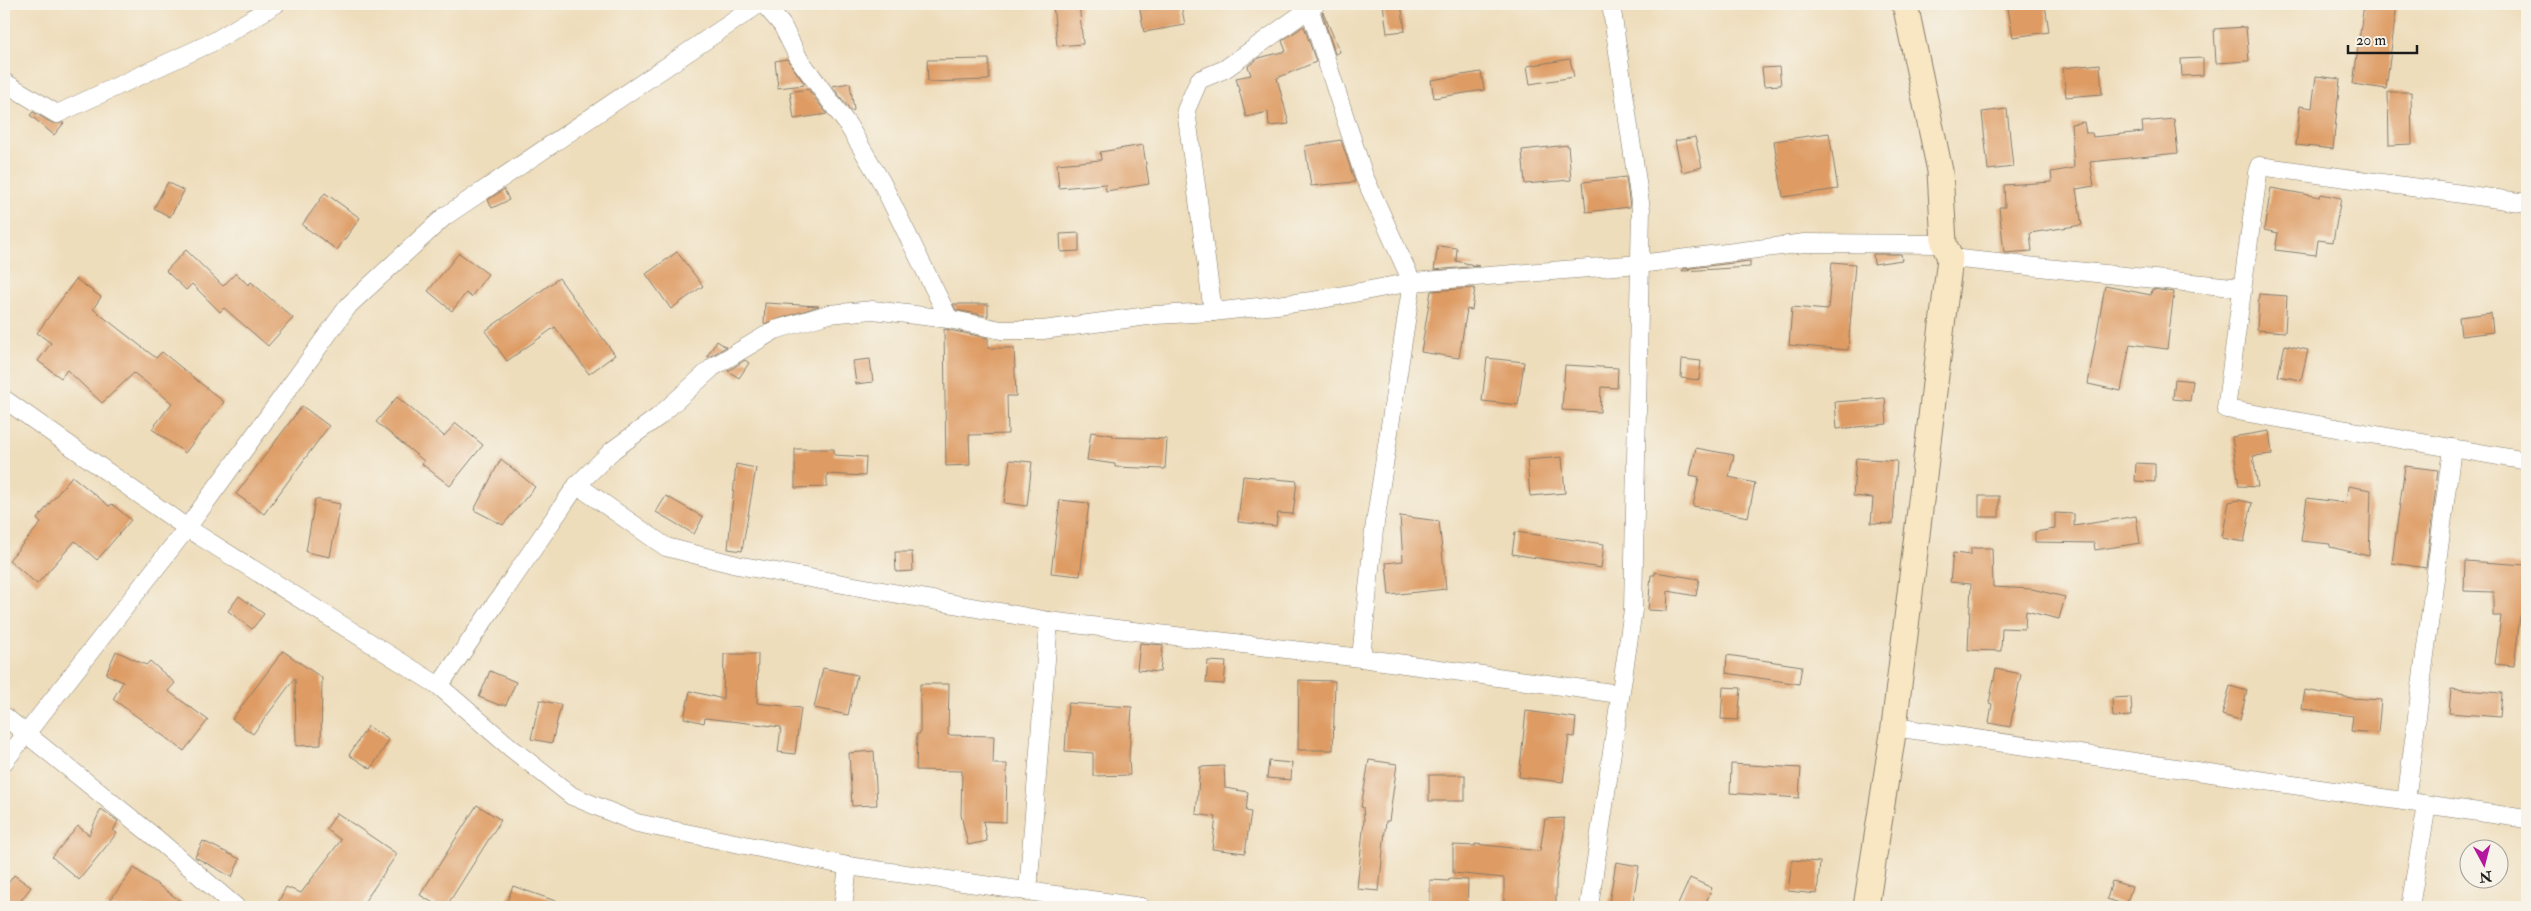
<svg xmlns="http://www.w3.org/2000/svg" width="2531" height="911" font-family="'IM FELL Double Pica',serif">
	<style>
		.building { fill: #de9b63 }
		.lines { fill: none; stroke-linecap: round; stroke-linejoin: round }
		.street-casing { stroke: #857c6c; stroke-width: 19 }
		.secondary-casing { stroke: #857c6c; stroke-width: 27 }
		.street { stroke: #fff; stroke-width: 18 }
		.secondary { stroke: #f9e7c3; stroke-width: 25 }
	</style>
	<rect width="100%" height="100%" fill="#f7f3e8"/>
	<filter id="ink" filterUnits="userSpaceOnUse"><feTurbulence type="fractalNoise" baseFrequency=".02" numOctaves="2"/><feDisplacementMap in="SourceGraphic" scale="10" xChannelSelector="R" yChannelSelector="G"/><feConvolveMatrix kernelMatrix="1 2 1 2 8 2 1 2 1" color-interpolation-filters="sRGB"/></filter>
	<filter id="wash" filterUnits="userSpaceOnUse"><feTurbulence type="fractalNoise" baseFrequency=".0096" numOctaves="4" result="noise"/><feDisplacementMap in="SourceGraphic" scale="20" xChannelSelector="R" yChannelSelector="G"/><feGaussianBlur stdDeviation="1.12" result="paint"/><feColorMatrix in="noise" values="0 0 0 0 0 0 0 0 0 0 0 0 0 0 0 0 0 1.4 0 .05"/><feComposite in="paint" operator="in"/></filter>
	<g filter="url(#wash)">
		<rect width="100%" height="100%" fill="#edb"/>
		<g id="blocks">
			<g class="building">
				<path d="M 1053,4 L 1079,4 L 1083,44 L 1057,46 Z"/>
				<path d="M 1139,4 L 1181,4 L 1185,25 L 1144,32 Z"/>
				<path d="M 1383,4 L 1401,4 L 1405,31 L 1387,33 Z"/>
				<path d="M 2033,4 L 2045,4 L 2049,32 L 2013,37 L 2008,8 Z"/>
				<path d="M 2364,4 L 2397,4 L 2386,89 L 2353,84 Z"/>
				<path d="M 1323,12 L 1340,52 L 1335,54 L 1322,13 Z"/>
				<path d="M 1304,26 L 1316,62 L 1277,78 L 1289,124 L 1269,126 L 1268,112 L 1246,117 L 1236,78 L 1251,75 L 1248,66 L 1259,58 L 1286,51 L 1282,41 Z"/>
				<path d="M 2246,27 L 2249,61 L 2216,63 L 2214,29 Z"/>
				<path d="M 2203,58 L 2203,75 L 2182,76 L 2181,59 Z"/>
				<path d="M 787,59 L 804,83 L 804,85 L 778,88 L 775,61 Z"/>
				<path d="M 989,59 L 989,80 L 928,82 L 927,60 Z"/>
				<path d="M 1570,59 L 1574,77 L 1530,84 L 1527,66 Z"/>
				<path d="M 2100,64 L 2102,94 L 2066,97 L 2063,68 Z"/>
				<path d="M 1779,67 L 1781,85 L 1764,86 L 1762,68 Z"/>
				<path d="M 1481,72 L 1484,90 L 1434,98 L 1431,80 Z"/>
				<path d="M 2316,76 L 2340,79 L 2333,149 L 2296,145 L 2300,106 L 2312,108 Z"/>
				<path d="M 850,83 L 854,110 L 851,111 L 832,86 Z"/>
				<path d="M 808,89 L 827,114 L 794,119 L 790,92 Z"/>
				<path d="M 2388,92 L 2411,92 L 2412,144 L 2389,145 Z"/>
				<path d="M 2007,109 L 2013,167 L 1988,170 L 1982,112 Z"/>
				<path d="M 33,112 L 52,123 L 64,123 L 54,135 L 30,115 Z"/>
				<path d="M 2174,119 L 2178,153 L 2090,162 L 2094,186 L 2076,189 L 2082,225 L 2030,233 L 2032,251 L 2004,253 L 1999,207 L 2005,207 L 2004,185 L 2052,182 L 2051,172 L 2074,168 L 2071,124 L 2084,122 L 2086,133 L 2092,133 L 2093,137 L 2143,132 L 2142,122 Z"/>
				<path d="M 1829,133 L 1838,189 L 1783,197 L 1774,141 Z"/>
				<path d="M 1695,137 L 1702,167 L 1682,172 L 1675,141 Z"/>
				<path d="M 1341,140 L 1355,182 L 1311,186 L 1305,146 Z"/>
				<path d="M 1143,145 L 1149,184 L 1106,191 L 1105,184 L 1059,188 L 1057,164 L 1101,160 L 1100,152 Z"/>
				<path d="M 1568,145 L 1571,180 L 1525,184 L 1522,150 Z"/>
				<path d="M 1626,177 L 1630,207 L 1586,212 L 1583,182 Z"/>
				<path d="M 168,182 L 184,191 L 170,217 L 154,208 Z"/>
				<path d="M 2271,188 L 2320,197 L 2321,194 L 2341,198 L 2333,242 L 2318,240 L 2316,255 L 2275,250 L 2278,233 L 2264,230 Z"/>
				<path d="M 504,189 L 509,200 L 492,208 L 488,200 Z"/>
				<path d="M 325,193 L 360,218 L 337,250 L 302,225 Z"/>
				<path d="M 1079,233 L 1079,251 L 1061,252 L 1060,234 Z"/>
				<path d="M 1438,246 L 1457,248 L 1456,261 L 1479,266 L 1434,270 Z"/>
				<path d="M 186,250 L 223,286 L 236,273 L 248,285 L 251,282 L 293,318 L 268,346 L 224,308 L 220,312 L 192,284 L 186,290 L 166,271 Z"/>
				<path d="M 677,252 L 703,286 L 671,309 L 646,274 Z"/>
				<path d="M 459,253 L 488,274 L 471,297 L 466,293 L 452,311 L 428,291 Z"/>
				<path d="M 1873,254 L 1901,254 L 1902,260 L 1874,264 Z"/>
				<path d="M 1750,261 L 1750,267 L 1682,271 L 1683,269 Z"/>
				<path d="M 1832,262 L 1855,264 L 1848,350 L 1789,345 L 1792,307 L 1828,310 Z"/>
				<path d="M 559,278 L 615,355 L 589,374 L 555,327 L 507,361 L 485,331 Z"/>
				<path d="M 76,279 L 101,297 L 93,309 L 156,358 L 162,352 L 224,402 L 185,453 L 152,429 L 172,403 L 134,373 L 102,403 L 67,370 L 61,378 L 38,361 L 51,343 L 37,333 Z"/>
				<path d="M 2105,286 L 2151,295 L 2152,289 L 2174,292 L 2167,349 L 2130,344 L 2121,391 L 2088,384 Z"/>
				<path d="M 1475,288 L 1472,310 L 1467,309 L 1459,358 L 1421,352 L 1431,291 Z"/>
				<path d="M 2259,294 L 2287,296 L 2285,332 L 2257,330 Z"/>
				<path d="M 765,303 L 819,306 L 764,324 Z"/>
				<path d="M 953,304 L 988,304 L 988,316 L 956,310 Z"/>
				<path d="M 2491,313 L 2493,332 L 2461,336 L 2459,317 Z"/>
				<path d="M 944,329 L 988,338 L 988,348 L 1014,348 L 1016,396 L 1007,396 L 1008,434 L 969,435 L 970,465 L 946,466 Z"/>
				<path d="M 717,341 L 726,347 L 709,357 L 707,356 Z"/>
				<path d="M 2285,345 L 2308,350 L 2301,380 L 2278,376 Z"/>
				<path d="M 1487,358 L 1524,362 L 1518,405 L 1482,401 Z"/>
				<path d="M 870,359 L 873,382 L 856,384 L 853,361 Z"/>
				<path d="M 1682,359 L 1701,361 L 1699,380 L 1681,378 Z"/>
				<path d="M 745,360 L 749,363 L 739,378 L 728,371 Z"/>
				<path d="M 1565,365 L 1618,368 L 1617,388 L 1601,387 L 1600,412 L 1562,410 Z"/>
				<path d="M 2175,379 L 2193,381 L 2190,401 L 2173,399 Z"/>
				<path d="M 397,397 L 444,436 L 456,423 L 483,445 L 450,486 L 422,464 L 424,461 L 376,422 Z"/>
				<path d="M 1885,398 L 1887,424 L 1837,429 L 1835,402 Z"/>
				<path d="M 302,406 L 329,426 L 264,514 L 236,494 Z"/>
				<path d="M 2269,431 L 2272,454 L 2253,456 L 2258,487 L 2239,486 L 2232,437 Z"/>
				<path d="M 1091,432 L 1113,435 L 1113,437 L 1167,439 L 1165,469 L 1115,467 L 1115,464 L 1087,460 Z"/>
				<path d="M 1696,448 L 1734,455 L 1729,477 L 1755,483 L 1748,517 L 1693,506 L 1699,477 L 1690,475 Z"/>
				<path d="M 795,449 L 834,449 L 834,455 L 866,457 L 865,476 L 827,474 L 827,487 L 795,488 Z"/>
				<path d="M 1562,457 L 1565,493 L 1530,496 L 1527,460 Z"/>
				<path d="M 1856,458 L 1897,461 L 1893,524 L 1871,523 L 1873,498 L 1853,496 Z"/>
				<path d="M 501,459 L 535,487 L 503,525 L 474,510 Z"/>
				<path d="M 1010,460 L 1032,462 L 1027,506 L 1004,503 Z"/>
				<path d="M 2136,463 L 2155,464 L 2155,482 L 2135,481 Z"/>
				<path d="M 736,464 L 756,468 L 742,551 L 728,549 Z"/>
				<path d="M 2405,466 L 2438,470 L 2426,568 L 2392,563 Z"/>
				<path d="M 72,476 L 109,506 L 112,504 L 131,520 L 97,560 L 75,541 L 37,584 L 9,560 L 41,523 L 37,519 Z"/>
				<path d="M 1243,476 L 1297,481 L 1293,514 L 1278,513 L 1276,526 L 1238,522 Z"/>
				<path d="M 2348,486 L 2371,490 L 2369,556 L 2330,547 L 2330,544 L 2301,541 L 2307,498 L 2346,503 Z"/>
				<path d="M 666,496 L 703,517 L 694,534 L 656,512 Z"/>
				<rect x="1979" y="496" width="20" height="21"/>
				<path d="M 315,499 L 340,504 L 330,557 L 306,552 Z"/>
				<path d="M 1060,500 L 1089,503 L 1080,576 L 1051,573 Z"/>
				<path d="M 2239,500 L 2252,503 L 2244,542 L 2222,538 L 2229,502 Z"/>
				<path d="M 2055,513 L 2074,514 L 2074,526 L 2136,516 L 2140,543 L 2095,550 L 2094,543 L 2035,542 L 2035,532 L 2055,529 Z"/>
				<path d="M 1400,516 L 1439,521 L 1446,589 L 1389,595 L 1386,563 L 1403,561 Z"/>
				<path d="M 1515,532 L 1604,544 L 1601,568 L 1512,554 Z"/>
				<path d="M 1971,548 L 1992,548 L 1993,587 L 2032,589 L 2065,597 L 2059,619 L 2026,611 L 2025,629 L 2002,628 L 2001,651 L 1968,650 L 1971,584 L 1950,582 L 1953,553 L 1971,555 Z"/>
				<path d="M 895,552 L 912,552 L 913,571 L 896,572 Z"/>
				<path d="M 2465,561 L 2527,565 L 2527,615 L 2520,616 L 2514,666 L 2495,664 L 2501,616 L 2493,616 L 2493,592 L 2464,591 Z"/>
				<path d="M 1655,572 L 1699,579 L 1696,596 L 1668,591 L 1667,611 L 1648,610 L 1651,575 L 1655,575 Z"/>
				<path d="M 239,596 L 264,614 L 252,629 L 228,611 Z"/>
				<path d="M 1140,643 L 1163,645 L 1160,672 L 1137,670 Z"/>
				<path d="M 116,651 L 146,665 L 150,661 L 175,683 L 168,691 L 208,720 L 184,751 L 113,699 L 123,682 L 106,674 Z"/>
				<path d="M 283,651 L 322,678 L 321,745 L 296,746 L 295,678 L 253,734 L 232,719 Z"/>
				<path d="M 724,654 L 758,654 L 757,703 L 801,708 L 795,754 L 778,752 L 781,727 L 705,718 L 704,723 L 684,718 L 690,691 L 723,699 Z"/>
				<path d="M 1727,655 L 1802,666 L 1799,684 L 1726,673 Z"/>
				<path d="M 1208,661 L 1226,662 L 1224,684 L 1206,683 Z"/>
				<path d="M 823,668 L 857,675 L 848,715 L 814,708 Z"/>
				<path d="M 1996,669 L 2021,674 L 2010,727 L 1989,723 L 1992,704 L 1989,703 Z"/>
				<path d="M 490,671 L 516,682 L 506,705 L 499,705 L 479,697 Z"/>
				<path d="M 1299,680 L 1335,681 L 1333,750 L 1298,750 Z"/>
				<path d="M 920,684 L 949,684 L 948,735 L 994,736 L 993,764 L 1007,764 L 1006,822 L 983,821 L 987,841 L 968,845 L 961,815 L 962,771 L 916,770 L 917,734 L 920,734 Z"/>
				<path d="M 2230,686 L 2247,691 L 2240,720 L 2222,715 Z"/>
				<path d="M 1723,687 L 1741,688 L 1738,720 L 1721,719 Z"/>
				<path d="M 2451,689 L 2502,693 L 2500,717 L 2449,713 Z"/>
				<path d="M 2305,690 L 2351,698 L 2381,700 L 2378,733 L 2351,731 L 2353,716 L 2302,709 Z"/>
				<path d="M 2131,697 L 2132,716 L 2113,717 L 2112,698 Z"/>
				<path d="M 540,700 L 561,705 L 552,743 L 531,739 Z"/>
				<path d="M 1068,703 L 1132,707 L 1129,756 L 1130,775 L 1093,776 L 1093,753 L 1065,751 Z"/>
				<path d="M 1526,711 L 1576,718 L 1574,737 L 1569,736 L 1563,782 L 1519,777 Z"/>
				<path d="M 368,726 L 389,740 L 371,769 L 349,755 Z"/>
				<path d="M 874,751 L 877,805 L 852,806 L 849,753 Z"/>
				<path d="M 1369,760 L 1397,764 L 1389,821 L 1386,821 L 1379,891 L 1357,889 L 1364,820 L 1363,807 L 1361,807 Z"/>
				<path d="M 1269,761 L 1292,763 L 1291,780 L 1267,778 Z"/>
				<path d="M 1731,764 L 1801,768 L 1799,798 L 1730,793 Z"/>
				<path d="M 1224,766 L 1225,788 L 1248,792 L 1246,811 L 1251,812 L 1245,853 L 1212,849 L 1216,817 L 1196,814 L 1200,767 Z"/>
				<rect x="1429" y="775" width="36" height="26"/>
				<path d="M 477,805 L 501,820 L 446,907 L 440,907 L 420,895 Z"/>
				<path d="M 101,809 L 118,821 L 113,831 L 117,833 L 79,880 L 52,857 L 78,826 L 89,835 Z"/>
				<path d="M 337,813 L 397,854 L 361,907 L 276,907 L 286,887 L 301,893 L 341,840 L 326,829 Z"/>
				<path d="M 1564,818 L 1564,833 L 1556,879 L 1556,903 L 1536,903 L 1536,907 L 1504,907 L 1504,878 L 1453,873 L 1453,845 L 1475,846 L 1475,844 L 1540,851 L 1545,819 Z"/>
				<path d="M 203,841 L 240,859 L 232,877 L 195,857 Z"/>
				<path d="M 1792,860 L 1820,862 L 1817,894 L 1788,891 Z"/>
				<path d="M 1616,862 L 1639,866 L 1632,907 L 1609,903 Z"/>
				<path d="M 134,868 L 189,907 L 105,907 Z"/>
				<path d="M 14,875 L 31,887 L 16,907 L 4,907 L 4,889 Z"/>
				<path d="M 1690,878 L 1712,888 L 1704,907 L 1677,907 Z"/>
				<path d="M 1449,879 L 1468,880 L 1467,907 L 1430,906 L 1430,880 L 1449,881 Z"/>
				<path d="M 2112,881 L 2132,887 L 2126,905 L 2107,899 Z"/>
				<path d="M 513,886 L 564,904 L 564,907 L 505,907 Z"/>
			</g>
		</g>
	</g>
	<g filter="url(#ink)">
		<use href="#blocks" fill-opacity="0" stroke="#857c6c" stroke-width="1"/>
		<g class="lines">
			<defs>
				<g id="street">
					<path d="M 764,4 L 782,25 L 799,59 L 848,125 L 881,181 L 949,319"/>
					<path d="M 1309,7 L 1364,176 L 1412,282 L 1374,530 L 1361,658"/>
					<path d="M 4,82 L 57,114 L 215,41 L 276,4"/>
					<path d="M 2527,203 L 2259,166 L 2226,409 L 2527,461"/>
					<path d="M 1950,258 L 2242,288"/>
					<path d="M 1213,312 L 1186,110 L 1199,80 L 1225,69 L 1316,4"/>
					<path d="M 4,399 L 187,528 L 439,686 L 511,748 L 572,796 L 637,823 L 848,866 L 1141,907"/>
					<path d="M 577,485 L 666,547 L 737,565 L 1049,621 L 1361,658 L 1619,694"/>
					<path d="M 439,686 L 577,485 L 613,450 L 658,417 L 713,367 L 775,330 L 829,314 L 873,310 L 949,319 L 1001,330 L 1043,330 L 1155,315 L 1213,312 L 1312,301 L 1412,282 L 1640,264 L 1804,243 L 1944,244"/>
					<path d="M 4,716 L 157,839 L 236,907"/>
					<path d="M 1894,727 L 2527,819"/>
					<path d="M 4,762 L 187,528 L 349,305 L 444,217 L 759,4"/>
					<path d="M 2406,801 L 2452,448"/>
					<path d="M 1028,892 L 1049,621"/>
					<path d="M 843,907 L 848,866"/>
					<path d="M 1589,907 L 1633,610 L 1641,209 L 1611,4"/>
					<path d="M 2410,907 L 2427,805"/>
				</g>
				<path id="secondary" d="M 1866,907 L 1894,727 L 1950,258 L 1944,244 L 1940,171 L 1905,4"/>
			</defs>
			<use href="#street" class="street-casing"/>
			<use href="#secondary" class="secondary-casing"/>
			<use href="#street" class="street"/>
			<use href="#secondary" class="secondary"/>
		</g>
	</g>
	<rect width="2531" height="911" fill="none" stroke="#f7f3e8" stroke-width="20"/>
	<g transform="translate(2484 864) rotate(173)"><circle r="24" fill="#f7f3e8" stroke="#9f9d96"/>
	<path d="M0-4L9 19L0 12L-9 19Z" fill="#b5179e"/>
	<text y="-8" font-size="14" font-weight="bold" text-anchor="middle" fill="#1c1c1c">N</text>
	</g>
	<path d="M2348 45v8h69v-8" fill="none" stroke="#1c1c1c" stroke-width="2.5"/>
	<text x="2356" y="45" font-size="15" fill="#1c1c1c" stroke="#f7f3e8" stroke-width="4" paint-order="stroke">20 m</text>
</svg>
